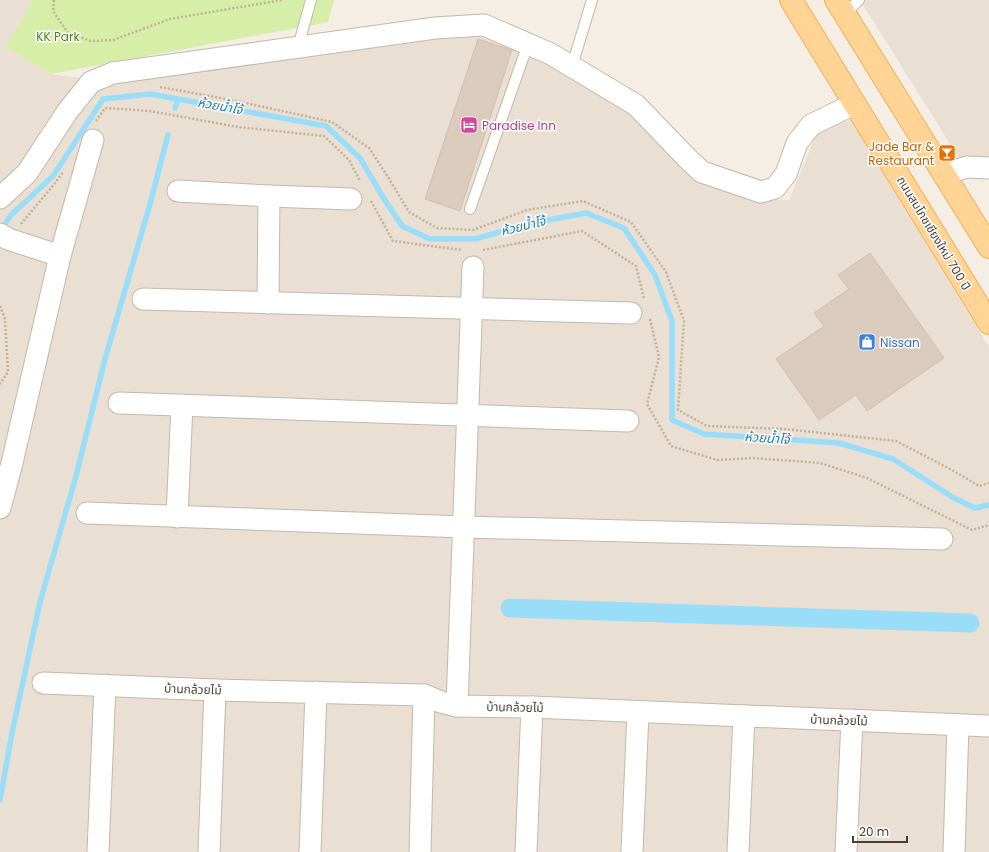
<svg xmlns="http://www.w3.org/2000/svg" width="989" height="852" font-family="Poppins,'Noto Sans Thai',sans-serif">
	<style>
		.residential { fill: #e9e0d3 }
		.green { fill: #d7eea9 }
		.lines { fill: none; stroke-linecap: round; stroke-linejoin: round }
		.stream { stroke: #9addf9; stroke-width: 5.5 }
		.canal { stroke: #9addf9; stroke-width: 19 }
		.building { fill: #dbcbbc; stroke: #d3bfac }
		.service-casing { stroke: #c4b8aa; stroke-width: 12 }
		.minor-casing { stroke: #c4b8aa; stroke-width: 23 }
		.primary-casing { stroke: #f2b156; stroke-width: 24 }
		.path { stroke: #c5af96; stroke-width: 2.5; stroke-dasharray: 2 2; stroke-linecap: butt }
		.service { stroke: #fff; stroke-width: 10 }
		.minor { stroke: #fff; stroke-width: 21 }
		.primary { stroke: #ffd494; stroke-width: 22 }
		.labels { text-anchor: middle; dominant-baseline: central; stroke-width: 3; stroke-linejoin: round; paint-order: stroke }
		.park-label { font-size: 12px; fill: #508120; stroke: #fff }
		.hotel-label { font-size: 12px; fill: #b23c85; stroke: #fff; text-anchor: start }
		.food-label { font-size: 12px; fill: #c56008; stroke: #fff; text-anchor: end }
		.street-label { font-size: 12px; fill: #483e34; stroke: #fff }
		.shop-label { font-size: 12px; fill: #366cbe; stroke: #fff; text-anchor: start }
		.water-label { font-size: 13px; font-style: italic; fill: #1e7da7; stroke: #fff }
	</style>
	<rect width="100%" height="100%" fill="#f5eee5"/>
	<g class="residential">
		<path d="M 0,0 L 33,0 L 6,47 L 51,74 L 110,82 L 481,33 L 555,62 L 757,199 L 789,200 L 818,130 L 851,120 L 989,347 L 989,852 L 0,852 Z"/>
		<path d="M 860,0 L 989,0 L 989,164 L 962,163 Z"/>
	</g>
	<path class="green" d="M 33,0 L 334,0 L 328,22 L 51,74 L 6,47 Z"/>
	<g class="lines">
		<g class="stream">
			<path d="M 175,108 L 178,99"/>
			<path d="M 0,231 L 11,215 L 53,176 L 103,99 L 150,94 L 326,126 L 360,158 L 384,199 L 402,226 L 430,239 L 475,239 L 532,223 L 586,213 L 624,228 L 655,275 L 672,321 L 672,420 L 704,434 L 839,443 L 893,459 L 954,498 L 975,508 L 989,505"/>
			<path d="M 0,800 L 12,733 L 40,602 L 76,476 L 105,359 L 150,204 L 168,135"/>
		</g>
		<path class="canal" d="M 510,608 L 970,623"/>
	</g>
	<g class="building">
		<path d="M 478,39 L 512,50 L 460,211 L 425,199 Z"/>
		<path d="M 870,253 L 944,358 L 867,411 L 856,395 L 819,420 L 776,359 L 824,326 L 814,313 L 849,289 L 838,275 Z"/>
	</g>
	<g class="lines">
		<defs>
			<g id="service">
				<path d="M 845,14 L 859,0"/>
				<path d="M 298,47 L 311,0"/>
				<path d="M 572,66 L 592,0"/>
				<path d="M 470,209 L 528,44"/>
			</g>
			<g id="minor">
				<path d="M 944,174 L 967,167 L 989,168"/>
				<path d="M 178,191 L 269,196 L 351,199"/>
				<path d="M 0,198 L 27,173 L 67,112 L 91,82 L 113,73 L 435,28 L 484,25 L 551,54 L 636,105 L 687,158 L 702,172 L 761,192 L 775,188 L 786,174 L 797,143 L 811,125 L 854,104"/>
				<path d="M 0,234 L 8,239 L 60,256"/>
				<path d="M 143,299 L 631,313"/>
				<path d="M 268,303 L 269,196"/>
				<path d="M 119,403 L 628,421"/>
				<path d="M 0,508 L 12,463 L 60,256 L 93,140"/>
				<path d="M 87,513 L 464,527 L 942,539"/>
				<path d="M 177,517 L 182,405"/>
				<path d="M 43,683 L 215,690 L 424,695 L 441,702 L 457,706 L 532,707 L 989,726"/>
				<path d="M 457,706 L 473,267"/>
				<path d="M 98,852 L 105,685"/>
				<path d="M 209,852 L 215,690"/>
				<path d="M 310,852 L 316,692"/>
				<path d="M 420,852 L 424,695"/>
				<path d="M 526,852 L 532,707"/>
				<path d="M 632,852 L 638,712"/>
				<path d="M 738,852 L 744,716"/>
				<path d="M 846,852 L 852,720"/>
				<path d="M 954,852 L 958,725"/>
			</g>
			<g id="primary">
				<path d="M 791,0 L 989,323"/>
				<path d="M 836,0 L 989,247"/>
			</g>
		</defs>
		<use href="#service" class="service-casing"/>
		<use href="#minor" class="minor-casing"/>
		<use href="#primary" class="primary-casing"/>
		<g class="path">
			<path d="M 54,0 L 53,11 L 68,33 L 91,41 L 113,40 L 170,19 L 282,0"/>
			<path d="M 160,87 L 232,100 L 332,122 L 369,148 L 388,177 L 409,212 L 437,228 L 473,230 L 527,210 L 583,201 L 631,222 L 666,272 L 684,321 L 678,410 L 707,426 L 785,429 L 896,441 L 952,470 L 979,486 L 989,483"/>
			<path d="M 96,121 L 105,108 L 150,111 L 238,127 L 324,136 L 349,160 L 360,181"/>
			<path d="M 371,201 L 393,241 L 462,250"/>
			<path d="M 21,224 L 56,182 L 63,172"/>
			<path d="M 483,250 L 582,231 L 636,266 L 644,299"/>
			<path d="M 0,306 L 5,319 L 8,372 L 0,384"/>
			<path d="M 650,319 L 659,357 L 647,404 L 671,446 L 717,460 L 753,458 L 820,463 L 867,478 L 972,530 L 989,525"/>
		</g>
		<use href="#service" class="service"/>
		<use href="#minor" class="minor"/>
		<use href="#primary" class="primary"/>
	</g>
	<defs>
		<symbol id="hotel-square" viewBox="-11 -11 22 22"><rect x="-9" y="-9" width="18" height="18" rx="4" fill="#d1479c" stroke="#fff"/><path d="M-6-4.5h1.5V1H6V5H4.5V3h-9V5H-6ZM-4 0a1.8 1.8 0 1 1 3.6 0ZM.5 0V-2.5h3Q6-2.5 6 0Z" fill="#fff"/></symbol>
		<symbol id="bar-square" viewBox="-11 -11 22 22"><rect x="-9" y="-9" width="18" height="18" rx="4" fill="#e8710a" stroke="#fff"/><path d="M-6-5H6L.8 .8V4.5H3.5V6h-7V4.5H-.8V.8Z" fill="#fff"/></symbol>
		<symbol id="shop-square" viewBox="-11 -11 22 22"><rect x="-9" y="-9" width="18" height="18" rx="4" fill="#3f7fe0" stroke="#fff"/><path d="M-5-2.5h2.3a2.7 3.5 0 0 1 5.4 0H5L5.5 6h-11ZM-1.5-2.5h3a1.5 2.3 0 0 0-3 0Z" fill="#fff"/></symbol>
	</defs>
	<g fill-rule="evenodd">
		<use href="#hotel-square" x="459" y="115" width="20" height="20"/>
		<use href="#bar-square" x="937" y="143" width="20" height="20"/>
		<use href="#shop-square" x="857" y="332" width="20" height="20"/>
	</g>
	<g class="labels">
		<g class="park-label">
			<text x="58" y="36">KK Park</text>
		</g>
		<g class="hotel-label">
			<text x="482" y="125">Paradise Inn</text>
		</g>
		<g class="food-label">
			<text x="934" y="146">Jade Bar &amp;<tspan x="934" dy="14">Restaurant</tspan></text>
		</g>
		<g class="street-label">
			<text transform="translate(934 233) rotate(59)">ถนนสมโภชเชียงใหม่ 700 ปี</text>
			<text transform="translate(193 689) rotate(2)">บ้านกล้วยไม้</text>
			<text transform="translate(515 707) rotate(1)">บ้านกล้วยไม้</text>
			<text transform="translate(839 720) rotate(2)">บ้านกล้วยไม้</text>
		</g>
		<g class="shop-label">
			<text x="880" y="342">Nissan</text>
		</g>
		<g class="water-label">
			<text transform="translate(220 106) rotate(10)">ห้วยน้ำโจ้</text>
			<text transform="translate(523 226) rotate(-14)">ห้วยน้ำโจ้</text>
			<text transform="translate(767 438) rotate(4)">ห้วยน้ำโจ้</text>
		</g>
	</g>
	<path d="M853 836v6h54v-6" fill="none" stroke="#483e34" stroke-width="2"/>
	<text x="859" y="836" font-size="12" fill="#483e34" stroke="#ffffff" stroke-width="3" paint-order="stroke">20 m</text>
</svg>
